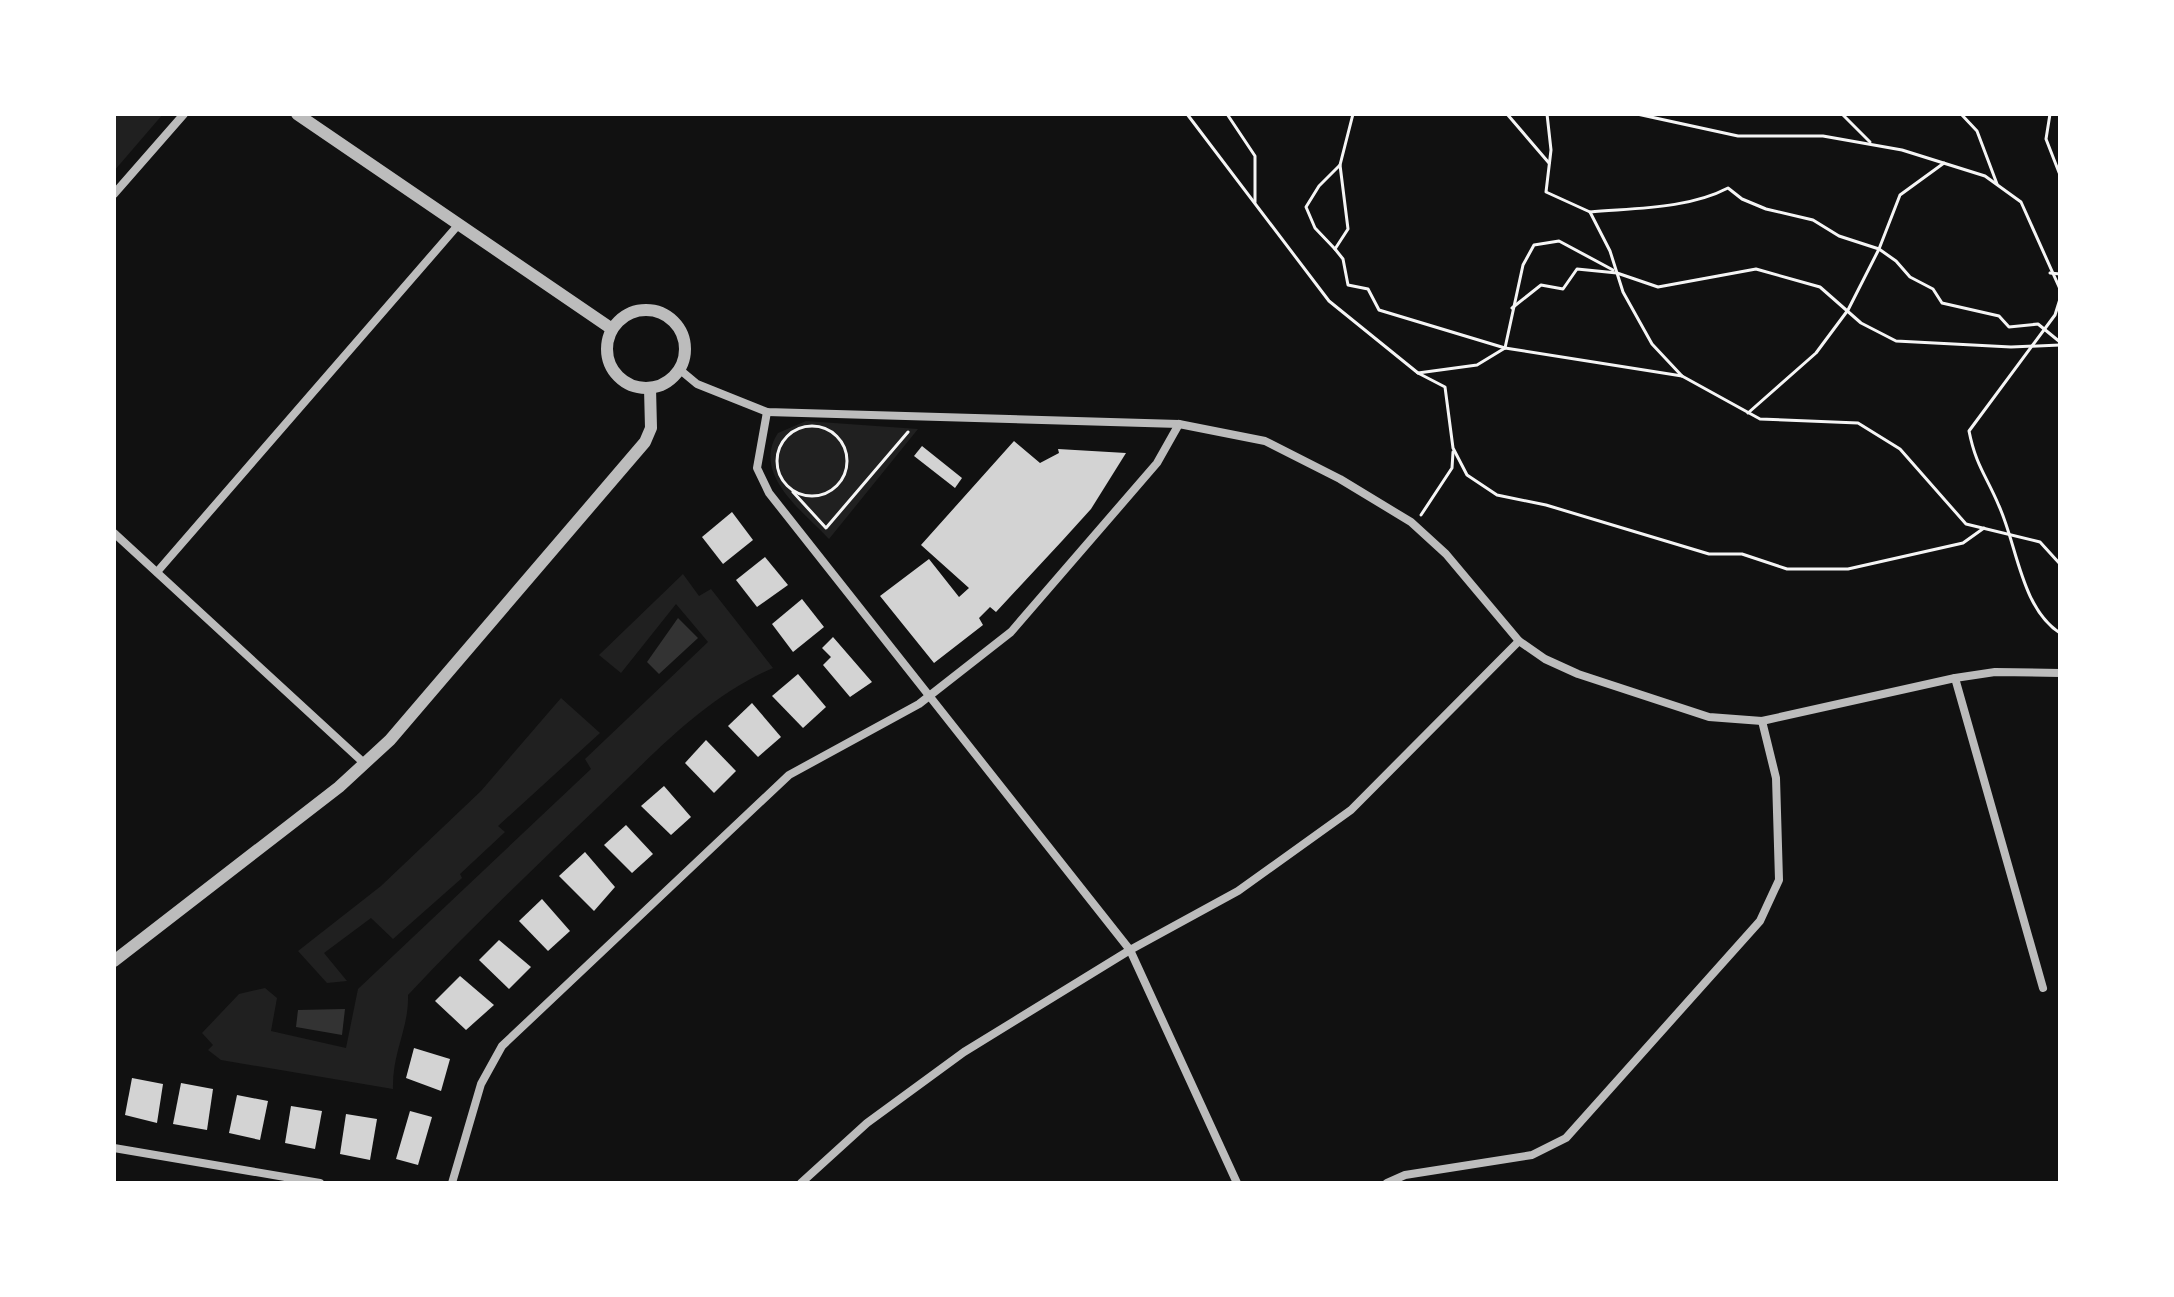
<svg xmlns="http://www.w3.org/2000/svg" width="2174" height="1297" font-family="'Nunito Sans',sans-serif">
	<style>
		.green { fill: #202020 }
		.water { fill: #333 }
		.building { fill: #d3d3d3 }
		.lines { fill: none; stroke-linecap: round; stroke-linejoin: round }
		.path { stroke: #f5f5f5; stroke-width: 3 }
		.minor { stroke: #bcbcbc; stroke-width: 8 }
		.tertiary { stroke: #bcbcbc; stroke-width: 12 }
	</style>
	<rect width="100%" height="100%" fill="#111"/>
	<g class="green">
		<path d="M 114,114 L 163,114 L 114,171 Z"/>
		<path d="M 806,421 L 918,429 L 829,539 C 803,511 751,474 778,433 Z"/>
		<path d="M 683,574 L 699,596 L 711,589 L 773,668 C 704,698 654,754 600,805 C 535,867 470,929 408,995 C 409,1029 392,1052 393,1089 L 221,1060 L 208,1050 L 213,1045 L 202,1033 L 239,994 L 265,988 L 277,998 L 271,1031 L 346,1048 L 358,989 L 591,769 L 585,759 L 708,642 L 676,604 L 621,673 L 599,655 Z"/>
		<path d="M 561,698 L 600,733 L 498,826 L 505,832 L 460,874 L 462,878 L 393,939 L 371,918 L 324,953 L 347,981 L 327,983 L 298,951 L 381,886 L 481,791 Z"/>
	</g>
	<g class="water">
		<path d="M 678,618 L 698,638 L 659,674 L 647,662 Z"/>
		<path d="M 345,1009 L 342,1035 L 296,1027 L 298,1010 Z"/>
	</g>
	<g class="building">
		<path d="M 1014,441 L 1040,463 L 1059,453 L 1058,449 L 1126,453 L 1091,509 L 1062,541 L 996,612 L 990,607 L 979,618 L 983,625 L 934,663 L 880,596 L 929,559 L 959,597 L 969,588 L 921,545 Z"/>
		<path d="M 922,446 L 962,478 L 955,488 L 914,456 Z"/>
		<path d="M 732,512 L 753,540 L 723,564 L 702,537 Z"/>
		<path d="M 765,557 L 788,585 L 757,607 L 736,580 Z"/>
		<path d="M 802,599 L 824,627 L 793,652 L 772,624 Z"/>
		<path d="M 833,637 L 872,682 L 850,697 L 823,665 L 831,657 L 822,648 Z"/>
		<path d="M 798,674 L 826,707 L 803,728 L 772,696 Z"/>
		<path d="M 752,703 L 781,737 L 758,757 L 728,726 Z"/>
		<path d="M 706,740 L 736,771 L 714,793 L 685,763 Z"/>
		<path d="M 664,786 L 691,817 L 671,835 L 641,806 Z"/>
		<path d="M 626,825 L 653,854 L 632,873 L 604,845 Z"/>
		<path d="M 585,852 L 615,887 L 594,911 L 559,876 Z"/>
		<path d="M 542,899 L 570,931 L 548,951 L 519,921 Z"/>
		<path d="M 499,940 L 531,967 L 509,989 L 479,960 Z"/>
		<path d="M 460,976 L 494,1005 L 466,1030 L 435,1001 Z"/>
		<path d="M 414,1048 L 450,1059 L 441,1091 L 406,1078 Z"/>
		<path d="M 132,1078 L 163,1084 L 157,1123 L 125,1115 Z"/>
		<path d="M 181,1083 L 213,1089 L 207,1130 L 173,1124 Z"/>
		<path d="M 237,1095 L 268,1101 L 260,1140 L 229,1133 Z"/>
		<path d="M 291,1106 L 322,1111 L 315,1149 L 285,1143 Z"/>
		<path d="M 410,1111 L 432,1117 L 418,1165 L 396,1159 Z"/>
		<path d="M 346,1114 L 377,1119 L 370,1160 L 340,1154 Z"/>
	</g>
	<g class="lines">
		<g class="path">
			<path d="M 1187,114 L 1329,301 L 1418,373 L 1477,365 L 1505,348 L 1682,376 L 1760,419 L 1858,423 L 1900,449 L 1966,524 L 2040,542 L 2060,564"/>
			<path d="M 1227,114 L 1255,156 L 1255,202"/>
			<path d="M 1353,114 L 1340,165 L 1348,229 L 1335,249 L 1343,259 L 1348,285 L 1368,289 L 1379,310 L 1505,348 L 1523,265 L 1534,245 L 1559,241 L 1613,270"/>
			<path d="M 1507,114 L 1549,163"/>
			<path d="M 1547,114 L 1551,150 L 1546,192 L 1590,212 L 1610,251 L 1623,292 L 1652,344 L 1682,376"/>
			<path d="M 1637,114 L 1738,136 L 1823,136 L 1902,150 L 1985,176 L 2021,202 L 2060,289"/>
			<path d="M 1842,114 L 1870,142"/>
			<path d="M 1961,114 L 1977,131 L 1997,184"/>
			<path d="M 2050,114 L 2046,139 L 2060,175"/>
			<path d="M 1590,212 C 1634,208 1688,209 1728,188 L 1742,199 L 1766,209 L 1813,220 L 1839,236 L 1879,249 L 1896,261 L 1910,277 L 1933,289 L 1942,303 L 1999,316 L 2009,327 L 2038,324 L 2060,342"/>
			<path d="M 1335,249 L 1315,228 L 1306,207 L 1319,186 L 1340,165"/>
			<path d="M 2050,273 L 2060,274"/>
			<path d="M 2060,299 L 2055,315 L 1969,431 C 1976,466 1986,475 1999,506 C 2017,545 2021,608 2060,633"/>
			<path d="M 1512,308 L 1541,285 L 1563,289 L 1577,269 L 1617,273 L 1658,287 L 1756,269 L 1820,287 L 1861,323 L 1896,341 L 2011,347 L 2060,345"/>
			<path d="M 1418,373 L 1445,387 L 1453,448 L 1467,475 L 1497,495 L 1546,505 L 1709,554 L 1742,554 L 1787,569 L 1848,569 L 1963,543 L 1984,528"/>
			<path d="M 1748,413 L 1816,353 L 1848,310 L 1879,249 L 1900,195 L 1944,163"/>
			<circle cx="812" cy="461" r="35"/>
			<path d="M 793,492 L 826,528 L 908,432"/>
			<path d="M 1421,515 L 1452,468 L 1453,452"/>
		</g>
		<g class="minor">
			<path d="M 114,194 L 184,114"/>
			<path d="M 679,369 L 697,384 L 767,412 L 1179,424 L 1265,441 L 1340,479 L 1411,522 L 1446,554 L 1519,641 L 1545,659 L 1578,674 L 1709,717 L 1762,721 L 1955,678 L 1995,672 L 2060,673"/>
			<path d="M 767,412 L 757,468 L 769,493 L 1130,950 L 1237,1183"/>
			<path d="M 114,533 L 365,764"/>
			<path d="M 157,572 L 459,224"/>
			<path d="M 1955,678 L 2043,988"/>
			<path d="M 114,1148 L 320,1183"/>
			<path d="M 452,1183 L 481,1084 L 502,1046 L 789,775 L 919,704 L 1011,632 L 1157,463 L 1179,424"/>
			<path d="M 801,1183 L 867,1123 L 964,1052 L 1130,950 L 1238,891 L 1351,810 L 1519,641"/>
			<path d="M 1387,1183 L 1405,1175 L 1532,1155 L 1566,1138 L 1760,921 L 1779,880 L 1776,778 L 1762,721"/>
		</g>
		<g class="tertiary">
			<path d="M 297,114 L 612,329"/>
			<circle cx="646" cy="349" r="39"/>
			<path d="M 114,961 L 339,787 L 390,740 L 645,442 L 651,428 L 650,388"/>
		</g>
	</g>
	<rect width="2174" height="1297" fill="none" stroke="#ffffff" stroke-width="232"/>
</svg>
